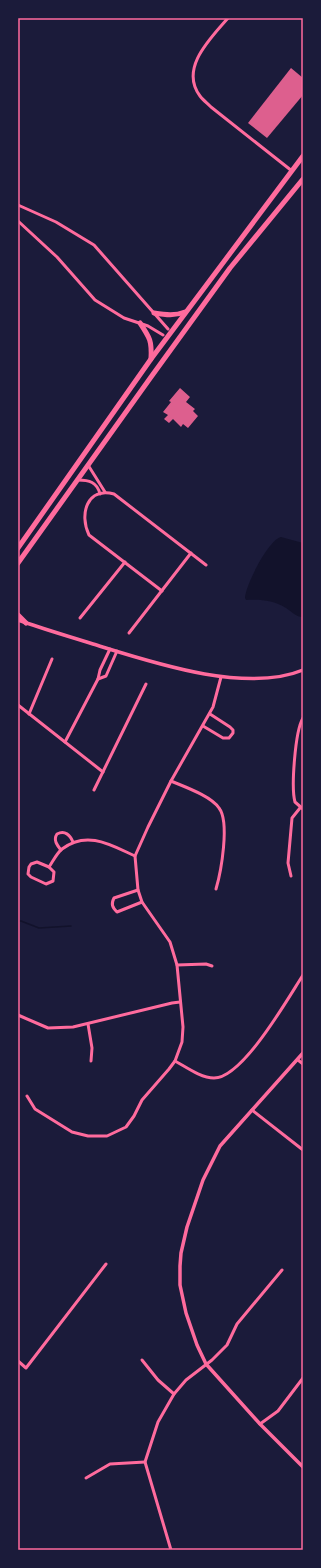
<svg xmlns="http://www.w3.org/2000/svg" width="321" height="1568" font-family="'Titillium Web',sans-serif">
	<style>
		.water { fill: #12122b }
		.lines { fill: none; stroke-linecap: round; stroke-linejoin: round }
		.stream { stroke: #12122b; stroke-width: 1.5 }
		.building { fill: #dd5f8e }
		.minor { stroke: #ff6b9d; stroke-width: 3 }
		.tertiary { stroke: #ff6b9d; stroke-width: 3.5 }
		.trunk { stroke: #ff6b9d; stroke-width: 5 }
		.neatline { fill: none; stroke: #ff6b9d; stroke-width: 1.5 }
	</style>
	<rect width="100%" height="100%" fill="#1b1b3a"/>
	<path class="water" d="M 281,537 L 303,543 L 303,617 C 296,617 292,612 286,608 C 273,600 260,599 246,600 L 245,598 C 245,586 269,539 281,537 Z"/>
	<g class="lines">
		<path class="stream" d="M 18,921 L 21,921 L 39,928 L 71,926"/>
	</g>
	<g class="building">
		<path d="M 291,68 L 303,78 L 303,95 L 267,138 L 248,123 Z"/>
		<path d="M 180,388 L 190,397 L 186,402 L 195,409 L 193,411 L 198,416 L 188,428 L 183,424 L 181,427 L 173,419 L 169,423 L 164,419 L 168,415 L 163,412 L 171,402 L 169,401 Z"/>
	</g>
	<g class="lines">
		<g class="minor">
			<path d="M 228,18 C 211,38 179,68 200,96 C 203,100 207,103 211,107 L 292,171"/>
			<path d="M 18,205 L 56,222 L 94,245 L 168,329"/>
			<path d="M 18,221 L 57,257 L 95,300 L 124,318 L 148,326 L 163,335"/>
			<path d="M 88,465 L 105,492"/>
			<path d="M 78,480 C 89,480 97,482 100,494"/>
			<path d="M 162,591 L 89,535 C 79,514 87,487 114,494 L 206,565"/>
			<path d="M 80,618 L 125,562"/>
			<path d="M 129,633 L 191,553"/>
			<path d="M 98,679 L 106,676 L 117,651"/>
			<path d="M 18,705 L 103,772"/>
			<path d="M 29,714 L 52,659"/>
			<path d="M 303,718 C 295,731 291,788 295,802 L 303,809"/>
			<path d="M 203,726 L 223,738 L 229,738 L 233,733 L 233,730 L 230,727 L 210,714"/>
			<path d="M 65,742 L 98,679 L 100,670 L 110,649"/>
			<path d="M 171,781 C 185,787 211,796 219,808 C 230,822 221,872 216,889"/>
			<path d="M 94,790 L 146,684"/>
			<path d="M 61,850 C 57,845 53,840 57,834 C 65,830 70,835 73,842"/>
			<path d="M 37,862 L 49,867 L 54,872 L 53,881 L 46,884 L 31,877 L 28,874 L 29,867 L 31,864 Z"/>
			<path d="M 49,867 C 53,861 57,853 62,849 C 87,830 111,845 135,856"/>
			<path d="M 291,876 L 288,863 L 292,818 L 300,808"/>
			<path d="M 138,890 L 114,898 C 111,904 112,907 117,912 L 142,902"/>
			<path d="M 177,965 L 206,964 L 212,966"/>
			<path d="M 18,1015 L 48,1028 L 73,1027 L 172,1003 L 180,1002"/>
			<path d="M 88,1024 L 92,1048 L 91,1061"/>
			<path d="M 298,1060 L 303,1064"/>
			<path d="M 175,1061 C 186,1067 201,1078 214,1078 C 243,1078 288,998 303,975"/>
			<path d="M 27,1096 L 35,1109 L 72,1132 L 88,1136 L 107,1136 L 126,1127 L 134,1116 L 142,1100 L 169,1069 L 175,1061 L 182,1042 L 183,1027 L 177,965 L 170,942 L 142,902 L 138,890 L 135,856 L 148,827 L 171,781 L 213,707 L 221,677"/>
			<path d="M 252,1110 L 303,1150"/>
			<path d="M 142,1360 L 158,1380 L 174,1394"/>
			<path d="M 18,1361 L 26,1368 L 106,1264"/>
			<path d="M 260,1424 L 278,1411 L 303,1378"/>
			<path d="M 86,1478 L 110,1464 L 145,1462"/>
			<path d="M 171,1550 L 145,1462 L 158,1422 L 174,1394 L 186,1380 L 212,1360 L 227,1345 L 237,1324 L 282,1270"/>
		</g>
		<g class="tertiary">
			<path d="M 18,620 C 43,629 68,636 93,644 C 151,662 245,694 303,670"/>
			<path d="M 303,1053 L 220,1146 L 203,1180 L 187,1227 L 181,1253 L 180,1266 L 180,1285 L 186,1313 L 197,1345 L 206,1364 L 260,1424 L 303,1467"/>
		</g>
		<g class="trunk">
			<path d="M 154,313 C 166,315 175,316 185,312"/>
			<path d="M 140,323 C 150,338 152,341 151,359"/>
			<path d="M 18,548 L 151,359 L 303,156"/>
			<path d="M 18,563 L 151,377 L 230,268 L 303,179"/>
			<path d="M 18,615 L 26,623"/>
		</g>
	</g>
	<rect width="321" height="1568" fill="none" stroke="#1b1b3a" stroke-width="38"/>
	<rect x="19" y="19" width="283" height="1530" class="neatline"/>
</svg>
